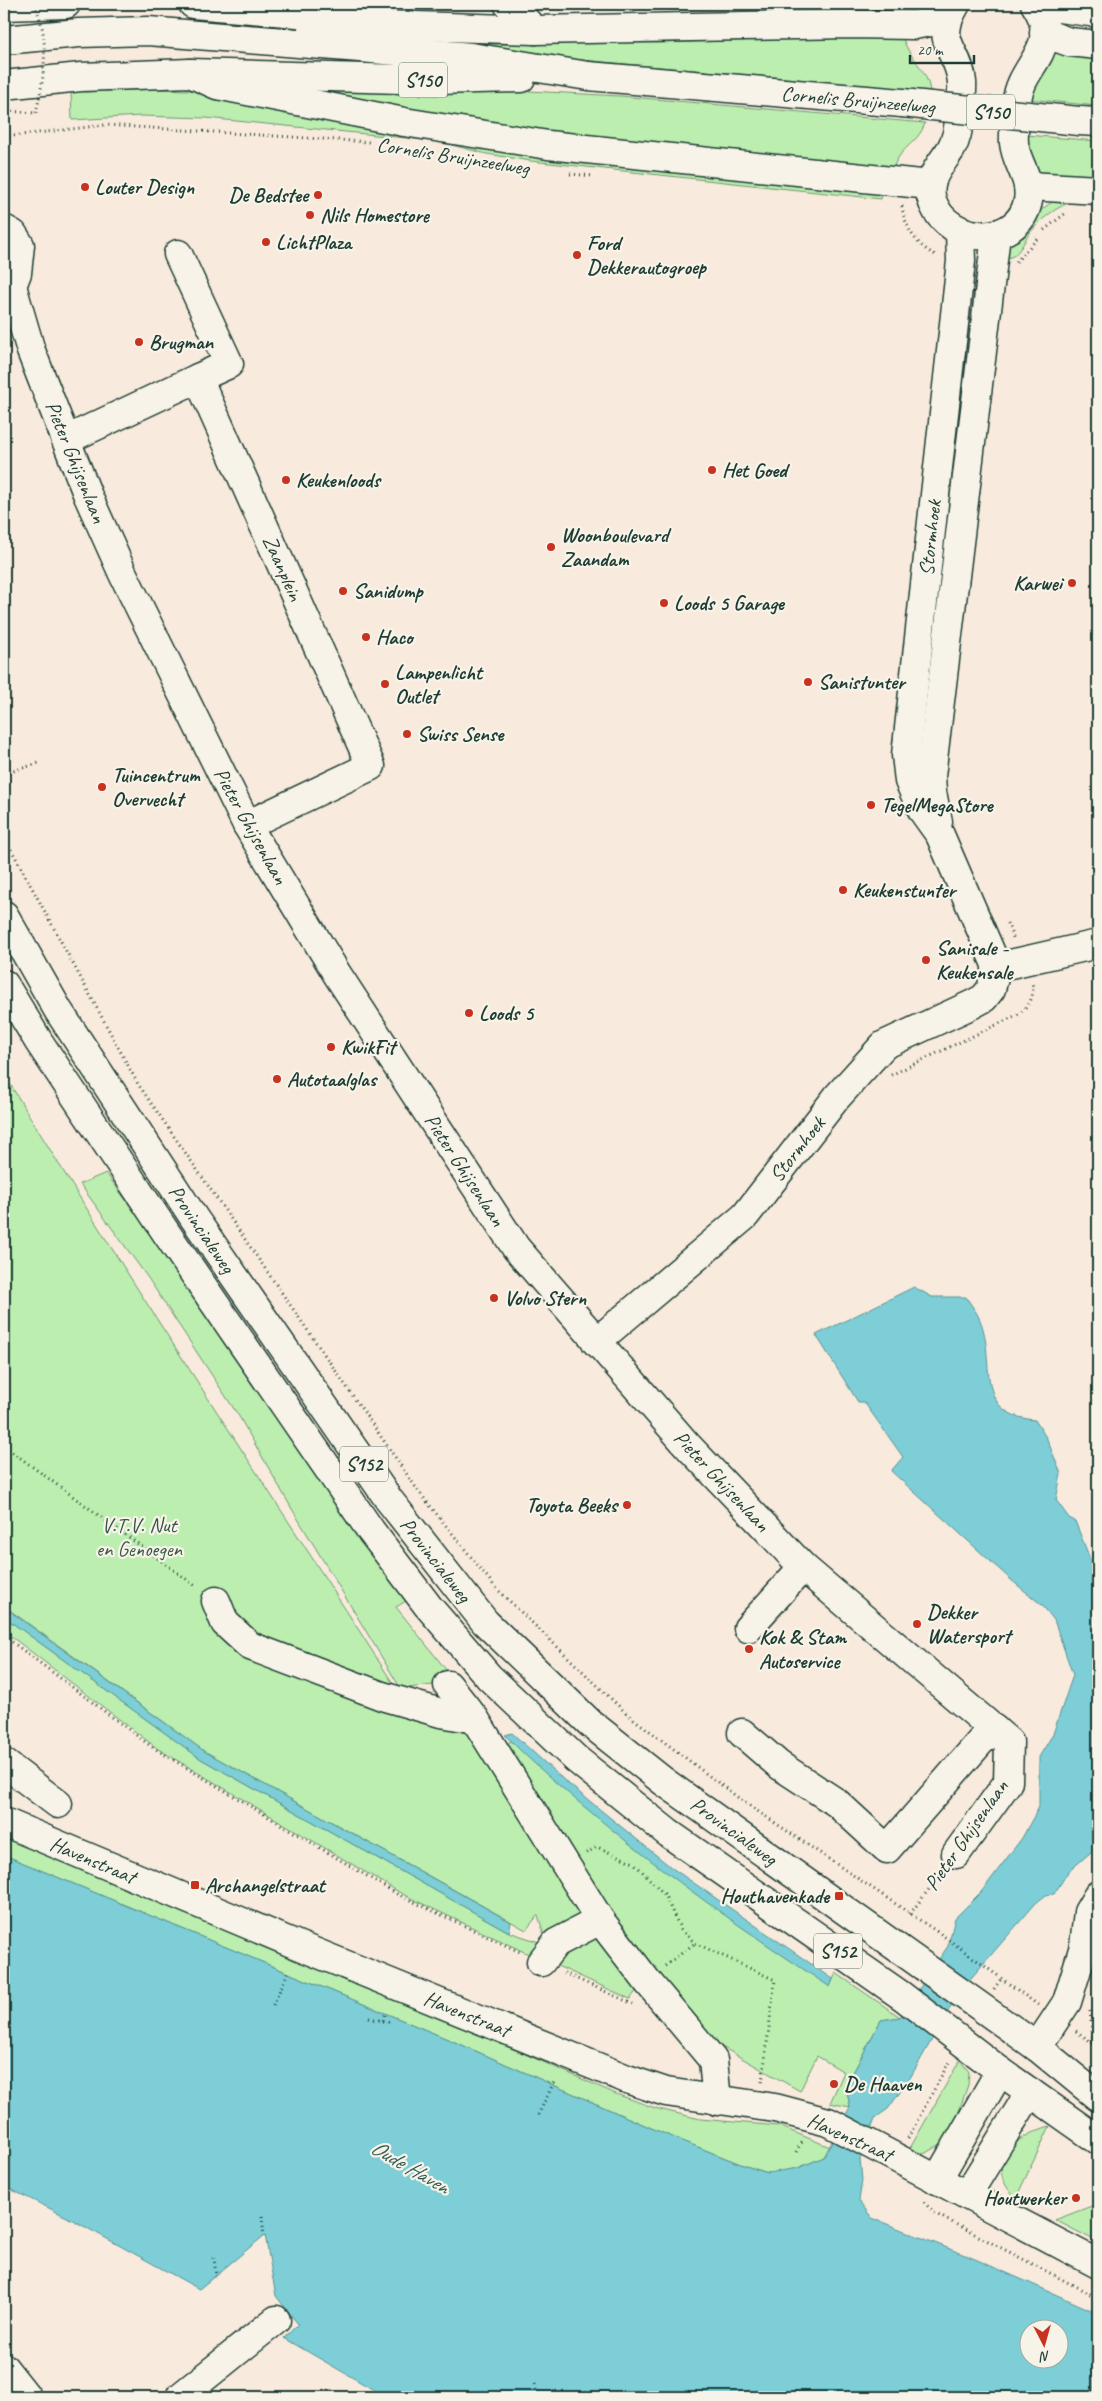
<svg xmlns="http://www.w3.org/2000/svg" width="1102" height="2401" font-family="Caveat,sans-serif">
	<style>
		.green { fill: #bbeeaf; stroke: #6d9672 }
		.water { fill: #7dced7; stroke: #579496; fill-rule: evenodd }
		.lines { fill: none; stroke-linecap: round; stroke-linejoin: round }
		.minor-casing { stroke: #1f3d34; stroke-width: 31 }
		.major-casing { stroke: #1f3d34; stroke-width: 31 }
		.path { stroke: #1f3d34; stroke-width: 3; stroke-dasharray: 1 4; stroke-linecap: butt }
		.minor { stroke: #f7f3e8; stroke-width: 28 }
		.major { stroke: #f7f3e8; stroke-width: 28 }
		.major-bridge-casing { stroke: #1f3d34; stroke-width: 31; stroke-linecap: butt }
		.path-bridge { stroke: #1f3d34; stroke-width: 3; stroke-dasharray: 1 4; stroke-linecap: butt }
		.major-bridge { stroke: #f7f3e8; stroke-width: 28 }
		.poi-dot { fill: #c8321e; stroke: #f7f3e8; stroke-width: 2 }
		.labels { text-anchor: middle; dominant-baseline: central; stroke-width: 4.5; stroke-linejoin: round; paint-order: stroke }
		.shield { fill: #f7f3e8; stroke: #60746a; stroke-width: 1 }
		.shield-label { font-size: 20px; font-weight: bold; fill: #1f3d34 }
		.street-label { font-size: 21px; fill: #1f3d34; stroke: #f7f3e8 }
		.poi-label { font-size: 21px; font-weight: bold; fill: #1f3d34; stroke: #f7f3e8; text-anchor: start }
		.park-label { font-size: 21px; fill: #365846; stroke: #f7f3e8 }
		.water-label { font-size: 22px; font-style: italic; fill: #325a55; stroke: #f7f3e8 }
	</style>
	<rect width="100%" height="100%" fill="#f8eadc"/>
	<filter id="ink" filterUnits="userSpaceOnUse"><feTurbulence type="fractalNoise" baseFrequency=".02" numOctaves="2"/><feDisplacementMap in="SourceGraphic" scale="10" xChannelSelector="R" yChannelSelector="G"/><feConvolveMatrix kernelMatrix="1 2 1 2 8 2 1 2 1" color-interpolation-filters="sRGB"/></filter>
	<g filter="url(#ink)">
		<g class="green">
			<path d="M 902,36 C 909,60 927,67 930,91 L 379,42 L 379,39 L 660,43 Z"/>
			<path d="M 1055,47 L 1098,51 L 1098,106 L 1028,99 Z"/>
			<path d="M 274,83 L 529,91 L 620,96 L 925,123 C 918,145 898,146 892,173 L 520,134 Z"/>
			<path d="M 155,89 L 189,90 L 223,94 L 883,188 L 881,199 L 531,161 L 487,154 L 436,141 L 206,118 L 141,116 L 72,120 L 71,91 L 86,92 Z"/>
			<path d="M 1026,135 L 1098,141 L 1098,180 L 1038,176 L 1027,146 Z"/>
			<path d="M 1056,200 L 1078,200 C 1057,205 1039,220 1027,237 C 1023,244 1020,251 1013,256 C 1009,258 1006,258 1002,258 C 1008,239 1038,209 1056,200 Z"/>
			<path d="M 4,1074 C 135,1293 279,1503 415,1718 L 463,1732 L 472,1738 L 586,1917 L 545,1938 L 538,1915 L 526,1930 L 204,1751 L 4,1606 Z"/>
			<path d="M 106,1173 L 185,1281 L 406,1601 L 396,1607 L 456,1682 L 401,1689 L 292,1509 L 240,1418 L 148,1278 L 80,1184 Z"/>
			<path d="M 4,1617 L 201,1759 L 509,1932 L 548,1945 L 537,1958 L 404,1895 L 158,1749 L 4,1631 Z"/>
			<path d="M 511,1741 C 610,1833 717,1912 830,1986 L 836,1973 L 900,2017 L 881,2020 L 846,2086 L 850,2107 L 830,2103 L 844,2072 L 817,2056 L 800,2091 L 715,2043 L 658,1975 L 575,1864 L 505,1745 Z"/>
			<path d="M 4,1833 L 400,1999 L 616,2094 L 655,2108 L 700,2119 L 779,2126 L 830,2147 L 824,2157 L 798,2168 L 779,2172 L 768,2173 L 743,2165 L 665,2134 L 462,2045 L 4,1855 Z"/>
			<path d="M 598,1932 L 638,1989 L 630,1999 L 553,1964 L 563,1942 Z"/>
			<path d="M 960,2060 L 969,2072 L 968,2085 L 957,2117 L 944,2142 L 924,2154 L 909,2150 Z"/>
			<path d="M 1050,2126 L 1016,2198 C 981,2163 1015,2136 1050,2126 Z"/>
			<path d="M 1098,2188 L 1098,2242 L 1055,2220 L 1094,2205 Z"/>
		</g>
		<g class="water">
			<path d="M 914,1287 L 932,1297 L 966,1297 C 971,1305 977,1312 980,1320 C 997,1360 971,1414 1035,1420 L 1047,1439 L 1061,1474 L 1056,1500 L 1069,1518 L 1075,1521 L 1098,1579 L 1098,1846 L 1068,1872 L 1054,1894 L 1046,1895 L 1036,1903 L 959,1992 L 910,2078 L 888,2109 L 875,2118 L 860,2159 L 862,2180 L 859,2201 L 872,2218 L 975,2259 L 1098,2313 L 1098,2397 L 386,2397 L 284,2338 L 298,2324 L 276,2296 L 265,2235 L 199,2289 L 67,2217 L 4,2186 L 4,1855 L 462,2045 L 665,2134 L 743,2165 L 768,2173 L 798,2168 L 824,2157 L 850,2107 L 846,2086 L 881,2020 L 900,2017 L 948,1946 L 955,1918 L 982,1891 L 1022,1838 L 1039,1807 L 1039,1757 L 1053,1734 L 1073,1675 L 1054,1620 L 1042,1605 L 1010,1579 L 891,1471 L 903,1457 L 864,1402 L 858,1402 L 816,1335 ZM 1030,2328 L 1060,2328 L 1060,2358 L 1030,2358 Z"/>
			<path d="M 4,1607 L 204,1751 L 511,1922 L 509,1932 L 201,1759 L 4,1617 Z"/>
			<path d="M 512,1733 L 565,1781 L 672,1868 L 833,1979 L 830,1987 C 748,1933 668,1877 593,1814 C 563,1789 532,1763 505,1735 Z"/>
		</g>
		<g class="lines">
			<defs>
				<g id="minor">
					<path d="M 193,4 L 331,16 L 374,23"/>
					<path d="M 508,4 L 535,30"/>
					<path d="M 956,4 C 932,44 959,48 962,82 C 963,93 960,105 959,116 C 959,127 956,140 951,149 C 940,166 924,181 933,203 C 949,244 1018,249 1028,201 C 1032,178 1016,164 1014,143 C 1013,130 1016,115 1017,101 C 1020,65 1064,47 1035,4"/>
					<path d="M 1036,5 L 1098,13"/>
					<path d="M 4,6 L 66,4"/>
					<path d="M 4,229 L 13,234 L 20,245 L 17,273 L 12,286"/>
					<path d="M 178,254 L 229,364 L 198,378"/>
					<path d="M 4,282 L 12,286 L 31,351 L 88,496 L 123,574 L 247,825 L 337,974 L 516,1248 L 687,1445 L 803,1567 L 1009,1742 L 1008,1782 L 956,1854"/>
					<path d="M 66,440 L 198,378 L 371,766 L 247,825"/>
					<path d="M 938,822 L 932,792 L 931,776 L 996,235"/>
					<path d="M 997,967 L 1098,944"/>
					<path d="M 596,1342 L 745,1216 L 837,1097 L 884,1045 L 973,1004 L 984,998 L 991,989 L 997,967 L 940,835 L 922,810 L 909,781 L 906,755 L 961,261 L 960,232"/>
					<path d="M 216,1601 L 225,1623 L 250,1646 L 382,1696 L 441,1713 L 475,1719 L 600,1920 L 647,1981 L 713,2060 L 717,2101"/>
					<path d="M 748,1628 L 803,1567"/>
					<path d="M 448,1685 L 475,1719"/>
					<path d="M 742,1733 L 779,1765 L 837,1803 L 887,1849 L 981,1741 L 995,1730"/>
					<path d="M 4,1763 L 58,1804"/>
					<path d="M 4,1822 L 297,1945 L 627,2079 L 666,2092 L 775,2108 L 828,2122 L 1098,2264"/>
					<path d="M 541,1962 L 556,1943 L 600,1920"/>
					<path d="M 1037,2047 L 1067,2002 L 1084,1946 L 1088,1912 L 1098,1895"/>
					<path d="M 937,2180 L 1000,2071"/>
					<path d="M 967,2195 L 1030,2092"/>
					<path d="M 4,2368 L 27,2397"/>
					<path d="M 180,2397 L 276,2320"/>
				</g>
				<g id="major">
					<path d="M 312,30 L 334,31 L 385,25 L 535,30 L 849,24 L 914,25 L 947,19"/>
					<path d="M 1044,33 L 1069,42 L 1098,45"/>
					<path d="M 4,40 L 79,33 L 148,31 L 471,57 L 588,76 L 902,103"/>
					<path d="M 190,73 L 217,85 L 404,122 L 548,145 L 930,185"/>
					<path d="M 4,85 L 81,77 L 190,73 L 437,80 L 521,78"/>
					<path d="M 1079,121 L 1098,122"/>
					<path d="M 1029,186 L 1098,190"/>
					<path d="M 4,915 L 58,1010 L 194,1218 L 389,1500 L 485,1622 L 590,1723 L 663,1781 L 1037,2047 L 1098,2097"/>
					<path d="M 4,984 L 39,1042 L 167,1234 L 371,1531 L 428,1606 L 489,1677 L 576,1759 L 668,1833 L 902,1996 L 1000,2071 L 1098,2140"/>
				</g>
			</defs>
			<use href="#minor" class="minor-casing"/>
			<use href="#major" class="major-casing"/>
			<g class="path">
				<path d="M 7,111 L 36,113"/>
				<path d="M 4,137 L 105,125 L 369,142"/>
				<path d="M 570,174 L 594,176"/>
				<path d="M 902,206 C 904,226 917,247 936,255"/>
				<path d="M 1044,230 L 1066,213"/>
				<path d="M 1016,262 L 1037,239"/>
				<path d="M 4,774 L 42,762"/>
				<path d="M 4,836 L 138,1084 L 419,1492 L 496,1588 L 627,1714 L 744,1802 L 942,1935 L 1038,2005"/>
				<path d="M 1007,923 L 1014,940"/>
				<path d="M 891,1075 L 1017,1015 C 1029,1007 1035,998 1032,982"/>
				<path d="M 4,1446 L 197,1587"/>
				<path d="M 4,1636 L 152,1747 L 397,1894 L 520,1952"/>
				<path d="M 586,1853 L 597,1847 L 634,1863 L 664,1894 L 681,1930 L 695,1943 L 775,1980 L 762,2083"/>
				<path d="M 910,1914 L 942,1872"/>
				<path d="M 665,1966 L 695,1943"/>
				<path d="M 564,1973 L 633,2004"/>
				<path d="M 994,1989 L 1001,1979"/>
				<path d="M 273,2005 L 289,1970"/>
				<path d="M 1090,2011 L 1093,2042"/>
				<path d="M 369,2018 L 383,2021 L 386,2012"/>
				<path d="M 383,2021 L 392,2023"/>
				<path d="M 1076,2031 L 1098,2047"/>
				<path d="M 538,2115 L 554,2082"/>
				<path d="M 908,2138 L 949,2062"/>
				<path d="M 796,2152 L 803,2139"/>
				<path d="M 924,2202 L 934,2213 L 1098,2298"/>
				<path d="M 262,2216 L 264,2236"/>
				<path d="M 214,2257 L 216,2277"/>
				<path d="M 535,2384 L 537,2397"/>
			</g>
			<use href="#minor" class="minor"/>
			<use href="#major" class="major"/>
			<defs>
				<path id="major-bridge" d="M 902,103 L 1079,121"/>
			</defs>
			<use href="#major-bridge" class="major-bridge-casing"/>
			<path class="path-bridge" d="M 34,4 C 51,37 44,79 36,113"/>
			<use href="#major-bridge" class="major-bridge"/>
		</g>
	</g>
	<g class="poi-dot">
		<circle cx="85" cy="187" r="5"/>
		<circle cx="318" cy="195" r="5"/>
		<circle cx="310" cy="215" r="5"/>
		<circle cx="266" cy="242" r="5"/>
		<circle cx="577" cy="255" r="5"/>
		<circle cx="139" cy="342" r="5"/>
		<circle cx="712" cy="470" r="5"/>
		<circle cx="286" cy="480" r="5"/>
		<circle cx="551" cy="547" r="5"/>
		<circle cx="1072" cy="583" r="5"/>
		<circle cx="343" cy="591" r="5"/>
		<circle cx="664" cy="603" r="5"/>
		<circle cx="366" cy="637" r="5"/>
		<circle cx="808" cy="682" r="5"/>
		<circle cx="385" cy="684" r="5"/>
		<circle cx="407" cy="734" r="5"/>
		<circle cx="102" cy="787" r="5"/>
		<circle cx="871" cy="805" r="5"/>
		<circle cx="843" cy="890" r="5"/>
		<circle cx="926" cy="960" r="5"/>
		<circle cx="469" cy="1013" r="5"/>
		<circle cx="331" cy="1047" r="5"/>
		<circle cx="277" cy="1079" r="5"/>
		<circle cx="494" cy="1298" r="5"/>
		<circle cx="627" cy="1505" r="5"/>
		<circle cx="917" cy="1624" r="5"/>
		<circle cx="749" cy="1649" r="5"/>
		<rect x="190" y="1880" width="10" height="10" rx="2.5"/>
		<rect x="834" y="1891" width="10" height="10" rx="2.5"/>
		<circle cx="834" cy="2084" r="5"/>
		<circle cx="1076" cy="2198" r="5"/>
	</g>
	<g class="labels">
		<g class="shield">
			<rect x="399" y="62.5" width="48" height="35" rx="4"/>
			<rect x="967" y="94.5" width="48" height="35" rx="4"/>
			<rect x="340" y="1446.5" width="48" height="35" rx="4"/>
			<rect x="814" y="1933.5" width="48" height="35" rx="4"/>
		</g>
		<g class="shield-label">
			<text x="423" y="80">S150</text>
			<text x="991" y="112">S150</text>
			<text x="364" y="1464">S152</text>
			<text x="838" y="1951">S152</text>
		</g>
		<g class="street-label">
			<text transform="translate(858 100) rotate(5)">Cornelis Bruijnzeelweg</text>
			<text transform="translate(453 156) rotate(9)">Cornelis Bruijnzeelweg</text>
			<text transform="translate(76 462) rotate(68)">Pieter Ghijsenlaan</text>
			<text transform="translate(930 538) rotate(-84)">Stormhoek</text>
			<text transform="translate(283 568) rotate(66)">Zaanplein</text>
			<text transform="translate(251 826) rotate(61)">Pieter Ghijsenlaan</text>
			<text transform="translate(797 1149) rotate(-52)">Stormhoek</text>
			<text transform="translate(465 1170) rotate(57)">Pieter Ghijsenlaan</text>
			<text transform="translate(202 1229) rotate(56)">Provincialeweg</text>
			<text transform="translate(722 1481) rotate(47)">Pieter Ghijsenlaan</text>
			<text transform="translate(436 1560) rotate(52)">Provincialeweg</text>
			<text transform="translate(734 1831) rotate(36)">Provincialeweg</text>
			<text transform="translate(966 1835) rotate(-55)">Pieter Ghijsenlaan</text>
			<text transform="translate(93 1860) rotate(23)">Havenstraat</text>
			<text transform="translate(467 2014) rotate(22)">Havenstraat</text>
			<text transform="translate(850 2137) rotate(24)">Havenstraat</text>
		</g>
		<g class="poi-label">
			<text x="95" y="187">Louter Design</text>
			<text x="308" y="195" text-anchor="end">De Bedstee</text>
			<text x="320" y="215">Nils Homestore</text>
			<text x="276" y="242">LichtPlaza</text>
			<text x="587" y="243">Ford<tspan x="587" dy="24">Dekkerautogroep</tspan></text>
			<text x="149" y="342">Brugman</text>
			<text x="722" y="470">Het Goed</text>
			<text x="296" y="480">Keukenloods</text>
			<text x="561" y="535">Woonboulevard<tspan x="561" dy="24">Zaandam</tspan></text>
			<text x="1062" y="583" text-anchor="end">Karwei</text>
			<text x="353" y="591">Sanidump</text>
			<text x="674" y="603">Loods 5 Garage</text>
			<text x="376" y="637">Haco</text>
			<text x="395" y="672">Lampenlicht<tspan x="395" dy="24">Outlet</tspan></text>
			<text x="818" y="682">Sanistunter</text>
			<text x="417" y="734">Swiss Sense</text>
			<text x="112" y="775">Tuincentrum<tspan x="112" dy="24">Overvecht</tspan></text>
			<text x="881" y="805">TegelMegaStore</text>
			<text x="853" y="890">Keukenstunter</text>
			<text x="936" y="948">Sanisale -<tspan x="936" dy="24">Keukensale</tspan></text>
			<text x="479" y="1013">Loods 5</text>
			<text x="341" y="1047">KwikFit</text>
			<text x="287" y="1079">Autotaalglas</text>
			<text x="504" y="1298">Volvo Stern</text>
			<text x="617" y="1505" text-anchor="end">Toyota Beeks</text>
			<text x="927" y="1612">Dekker<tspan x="927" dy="24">Watersport</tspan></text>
			<text x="759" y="1637">Kok &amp; Stam<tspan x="759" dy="24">Autoservice</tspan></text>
			<text x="205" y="1885">Archangelstraat</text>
			<text x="829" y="1896" text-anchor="end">Houthavenkade</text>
			<text x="844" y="2084">De Haaven</text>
			<text x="1066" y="2198" text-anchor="end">Houtwerker</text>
		</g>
		<g class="park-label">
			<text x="139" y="1525">V.T.V. Nut<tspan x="139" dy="24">en Genoegen</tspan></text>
		</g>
		<g class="water-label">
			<text transform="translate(410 2167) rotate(30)">Oude Haven</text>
		</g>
	</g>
	<rect width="1102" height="2401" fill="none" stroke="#f7f3e8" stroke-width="20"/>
	<rect x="10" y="10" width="1082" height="2381" fill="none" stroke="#1f3d34" stroke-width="2" filter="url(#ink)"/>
	<g transform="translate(1044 2344) rotate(174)"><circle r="24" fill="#f7f3e8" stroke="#a1aaa0"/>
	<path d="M0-4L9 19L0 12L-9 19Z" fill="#c8321e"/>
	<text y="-8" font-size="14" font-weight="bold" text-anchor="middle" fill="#1f3d34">N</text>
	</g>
	<path d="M910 55v8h64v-8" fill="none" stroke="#1f3d34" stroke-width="2.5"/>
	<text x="917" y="55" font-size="15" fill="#1f3d34" stroke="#f7f3e8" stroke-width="4" paint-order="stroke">20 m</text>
</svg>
